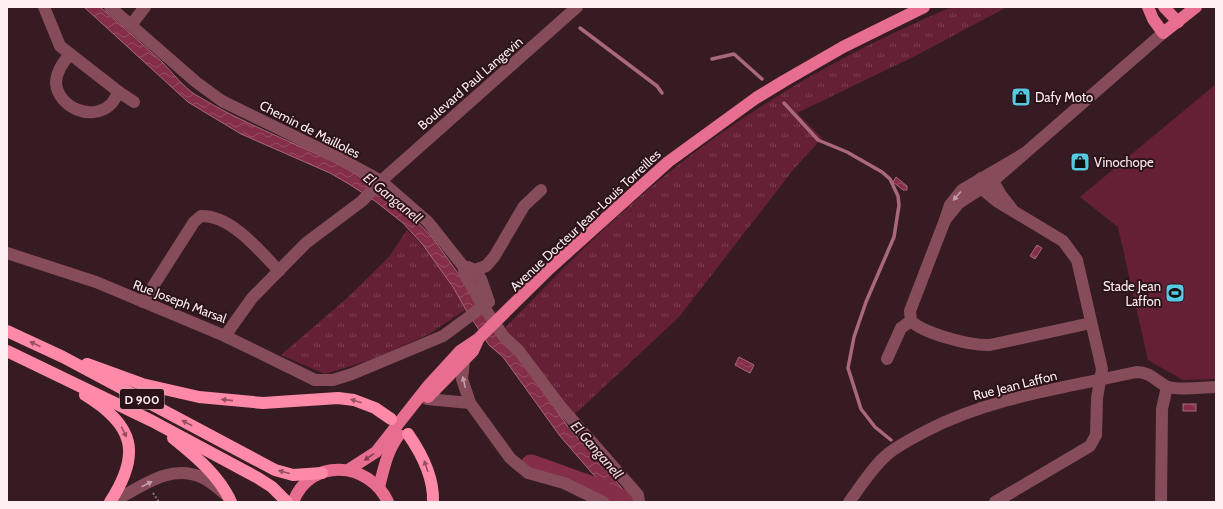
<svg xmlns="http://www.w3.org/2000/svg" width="1223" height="509" font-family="Cabin,sans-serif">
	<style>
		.grass { fill: url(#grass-tufts) }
		.pitch { fill: #652035 }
		.water { fill: url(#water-waves); stroke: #a9687b }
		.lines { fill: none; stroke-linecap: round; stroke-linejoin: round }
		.stream { stroke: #a9687b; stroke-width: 3.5 }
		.river { stroke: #852e48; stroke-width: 21 }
		.path { stroke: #8c767b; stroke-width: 2; stroke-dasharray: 2 2; stroke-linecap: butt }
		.minor { stroke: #874c5a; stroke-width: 12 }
		.major { stroke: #e86e8f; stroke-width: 12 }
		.highway { stroke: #ff8aa7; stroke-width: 12 }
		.oneway { fill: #c29da6 }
		.oneway2 { fill: #964e60 }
		.oneway3 { fill: #813c4e }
		.labels { text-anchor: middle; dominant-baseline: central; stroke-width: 4; stroke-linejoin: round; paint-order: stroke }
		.shield { fill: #2c1319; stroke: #beacb0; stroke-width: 1 }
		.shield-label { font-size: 12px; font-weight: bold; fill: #fdeef1 }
		.street-label { font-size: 13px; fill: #fdeef1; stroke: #2c1319 }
		.poi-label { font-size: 13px; fill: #fdeef1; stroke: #2c1319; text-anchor: start }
		.water-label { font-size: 14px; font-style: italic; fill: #f3d8dd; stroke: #2c1319 }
	</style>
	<defs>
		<pattern id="grass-tufts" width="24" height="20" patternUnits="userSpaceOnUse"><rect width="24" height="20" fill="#652035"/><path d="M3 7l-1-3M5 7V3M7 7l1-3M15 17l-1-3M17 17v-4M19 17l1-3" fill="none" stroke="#7c4153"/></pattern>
		<pattern id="water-waves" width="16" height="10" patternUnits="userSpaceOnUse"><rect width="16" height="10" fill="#852e48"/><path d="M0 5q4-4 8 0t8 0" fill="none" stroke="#974d63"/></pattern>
	</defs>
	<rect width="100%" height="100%" fill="#361c22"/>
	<g class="grass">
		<path d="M 952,7 L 1007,7 L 917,55 L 797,113 L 822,138 L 793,170 L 679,317 L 574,415 L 504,329 C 558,273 613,217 673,169 C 758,102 853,48 952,7 Z"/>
		<path d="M 407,230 C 431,253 450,280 465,310 L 429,334 L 373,359 L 325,374 L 281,355 L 346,299 L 389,257 Z"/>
	</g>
	<path class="pitch" d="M 1216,84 L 1216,379 L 1183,380 L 1148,360 L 1118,227 L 1080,197 Z"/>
	<g class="water">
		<path d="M 84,7 L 100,7 C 121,25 141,43 161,61 C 172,72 183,87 196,95 C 240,122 288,140 334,162 C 372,181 404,207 432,237 L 569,428 L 634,502 L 617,502 L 560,436 L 503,357 L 489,345 L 466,310 L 453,287 L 423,245 L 403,223 L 375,201 L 349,184 L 330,173 L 241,134 L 188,102 Z"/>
		<path d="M 896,177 L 907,186 L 907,190 L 903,190 L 893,182 Z"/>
		<path d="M 1037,245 L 1042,248 L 1035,259 L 1030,256 Z"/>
		<path d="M 739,357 L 754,365 L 750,373 L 735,365 Z"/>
		<rect x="1183" y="404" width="13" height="7"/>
	</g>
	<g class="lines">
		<g class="stream">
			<path d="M 580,28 L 657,86 L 662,93"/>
			<path d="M 712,59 L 734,54 L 762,79"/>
			<path d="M 784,103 L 818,140 L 847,152 L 882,172 L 890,179 L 898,196 L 899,205 L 894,237 L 866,302 L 854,337 L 848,368 L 861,409 L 875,427 L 891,440"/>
		</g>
		<path class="river" d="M 531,465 L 595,488 L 616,499 L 625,500"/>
		<path class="path" d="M 153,493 L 159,502"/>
		<g class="minor">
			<path d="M 44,7 L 60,46 L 119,92 L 134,102"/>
			<path d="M 110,7 L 196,82 L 222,101 L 343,160 L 381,181 L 428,222 L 463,266 L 466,277 L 482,304 L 504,337 L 519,351 L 561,407 L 638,495 L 639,502"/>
			<path d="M 131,25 L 145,7"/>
			<path d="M 69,55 C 63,63 56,72 56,83 C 58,107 91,122 110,105 C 114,102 116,96 119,92"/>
			<path d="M 1025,153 L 962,190 L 950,205 L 945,220 L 959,203 L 993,181 L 1163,33"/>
			<path d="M 7,253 L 96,282 L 225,336 L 315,380 L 333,380 L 352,374 L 443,336 L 489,302 L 481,279 L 475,270"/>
			<path d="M 468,267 L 475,270 L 486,266 L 494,257 L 524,206 L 541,190"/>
			<path d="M 143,302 L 194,222 L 201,216 C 231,215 260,251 279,271"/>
			<path d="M 911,321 C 925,334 971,346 990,345 L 1091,323"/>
			<path d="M 225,336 L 252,298 L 306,243 L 362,201 L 381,181 L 577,7"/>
			<path d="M 887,359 L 901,328 L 911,321 L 910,311 L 945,220"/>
			<path d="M 464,361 L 462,379 L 470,403 L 510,458 L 528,473 L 564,483 L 603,502"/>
			<path d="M 427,399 L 470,403"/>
			<path d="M 112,502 C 140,488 169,463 201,477 C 211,481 220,491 229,497"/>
			<path d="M 849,502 C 861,486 873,466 889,453 C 901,444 913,438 926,431 C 991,397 1065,388 1136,372 C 1150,372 1155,380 1166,386 C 1176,391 1204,387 1216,387"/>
			<path d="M 995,502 L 1090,446 L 1096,435 L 1097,398 L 1102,369 L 1077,260 L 1063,241 L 998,202 L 982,189 L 981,178 L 993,181 L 1001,195 L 1012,209"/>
			<path d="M 1161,502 L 1162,409 L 1167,387"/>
		</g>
		<g class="major">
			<path d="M 1148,7 L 1153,19 L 1163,33 L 1196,7"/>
			<path d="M 1164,7 L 1178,22"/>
			<path d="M 428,397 L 473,351 L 478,340"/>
			<path d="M 348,470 L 376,452 L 428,386 L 460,351 L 478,339 L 549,269 L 668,162 L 756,98 L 784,81 L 843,47 L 924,7"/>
			<path d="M 379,487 C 384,468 387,451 399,435"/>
			<path d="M 293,502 C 310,457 369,461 388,502"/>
		</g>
		<g class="highway">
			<path d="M 7,331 L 63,357 L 275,470 L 293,475 L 322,473"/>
			<path d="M 7,351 L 152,421 L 258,478 L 272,487 L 287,502"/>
			<path d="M 87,364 L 142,384 L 199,397 L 263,403 L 338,398 L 354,400 L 375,408 L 391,419"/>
			<path d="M 85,395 C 134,425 142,453 110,502"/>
			<path d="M 408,434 C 422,454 434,477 433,502"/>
			<path d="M 173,438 C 195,456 219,475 231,502"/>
		</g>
	</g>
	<defs><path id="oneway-solid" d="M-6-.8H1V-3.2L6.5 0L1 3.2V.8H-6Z"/></defs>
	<g class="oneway">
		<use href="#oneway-solid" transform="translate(957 196) rotate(131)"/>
		<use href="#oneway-solid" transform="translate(464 382) rotate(-103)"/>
		<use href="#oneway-solid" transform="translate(147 484) rotate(-27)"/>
	</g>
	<g class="oneway2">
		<use href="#oneway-solid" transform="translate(35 344) rotate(-155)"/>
		<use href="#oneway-solid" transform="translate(227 400) rotate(-174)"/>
		<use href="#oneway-solid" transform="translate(356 401) rotate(-163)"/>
		<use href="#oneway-solid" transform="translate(187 423) rotate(-152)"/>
		<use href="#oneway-solid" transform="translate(124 432) rotate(64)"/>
		<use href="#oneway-solid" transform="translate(426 466) rotate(-109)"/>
		<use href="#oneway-solid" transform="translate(284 472) rotate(-165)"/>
	</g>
	<use class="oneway3" href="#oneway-solid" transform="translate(369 457) rotate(146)"/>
	<defs>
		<symbol id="shop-square" viewBox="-11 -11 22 22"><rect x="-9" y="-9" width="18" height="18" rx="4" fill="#57c9e2" stroke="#2c1319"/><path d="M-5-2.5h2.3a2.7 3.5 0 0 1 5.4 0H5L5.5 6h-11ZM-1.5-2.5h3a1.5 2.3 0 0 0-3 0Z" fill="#111"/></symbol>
		<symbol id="stadium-square" viewBox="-11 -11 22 22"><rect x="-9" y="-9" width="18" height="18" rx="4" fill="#57c9e2" stroke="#2c1319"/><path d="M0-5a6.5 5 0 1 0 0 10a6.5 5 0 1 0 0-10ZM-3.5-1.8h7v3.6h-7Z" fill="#111"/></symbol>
	</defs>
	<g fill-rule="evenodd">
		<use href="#shop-square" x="1010" y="86" width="22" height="22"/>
		<use href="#shop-square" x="1069" y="151" width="22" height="22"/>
		<use href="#stadium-square" x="1164" y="282" width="22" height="22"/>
	</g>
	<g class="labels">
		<rect class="shield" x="120" y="389" width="44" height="20" rx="3"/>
		<g class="shield-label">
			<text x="142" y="399">D 900</text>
		</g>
		<g class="street-label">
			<text transform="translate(470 83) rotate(-41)">Boulevard Paul Langevin</text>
			<text transform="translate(310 129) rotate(27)">Chemin de Mailloles</text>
			<text transform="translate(585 220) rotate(-43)">Avenue Docteur Jean-Louis Torreilles</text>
			<text transform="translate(180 301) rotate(21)">Rue Joseph Marsal</text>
			<text transform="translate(1015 385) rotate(-14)">Rue Jean Laffon</text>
		</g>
		<g class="poi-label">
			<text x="1035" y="97">Dafy Moto</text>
			<text x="1094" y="162">Vinochope</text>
			<text x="1161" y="286" text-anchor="end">Stade Jean<tspan x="1161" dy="15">Laffon</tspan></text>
		</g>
		<g class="water-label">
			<text transform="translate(393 198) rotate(39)">El Ganganell</text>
			<text transform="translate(597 450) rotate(49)">El Ganganell</text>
		</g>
	</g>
	<rect width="1223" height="509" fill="none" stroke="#fdeef1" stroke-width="16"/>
</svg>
